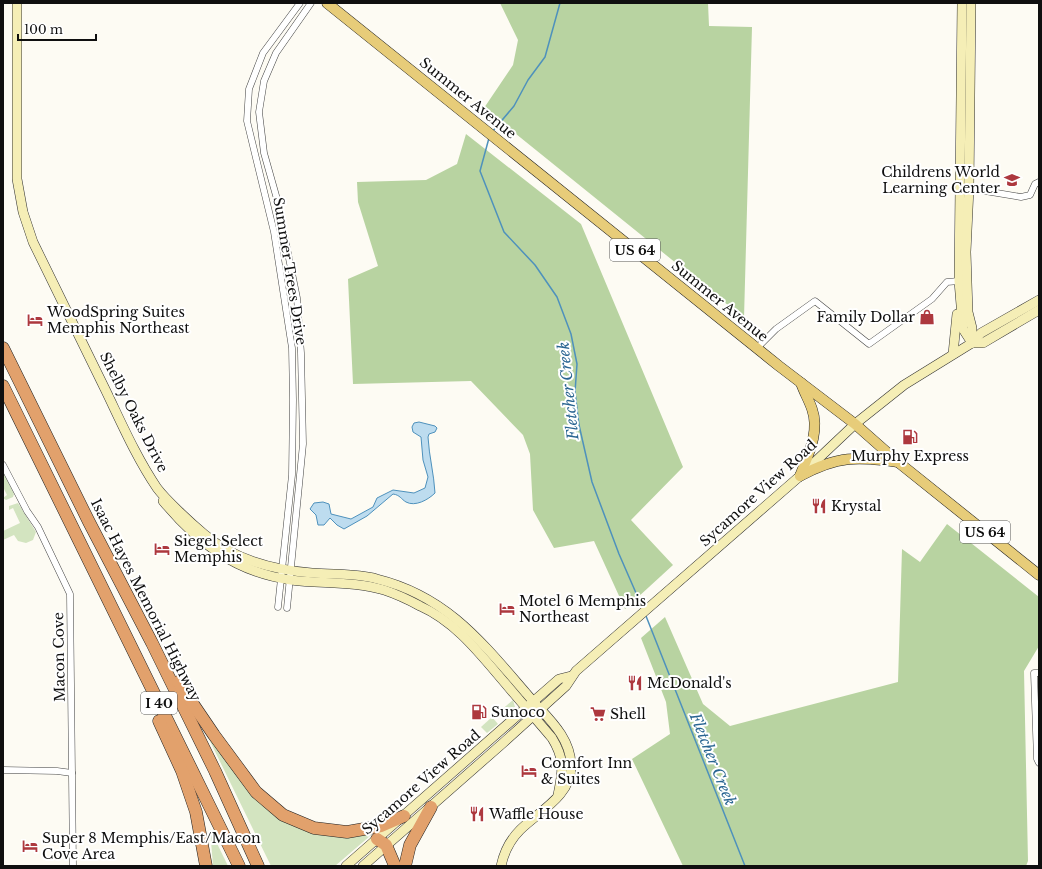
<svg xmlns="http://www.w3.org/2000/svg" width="1042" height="869" font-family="'Libre Baskerville',serif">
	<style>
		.green { fill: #d3e4c0 }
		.forest { fill: #b8d3a1 }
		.water { fill: #bddcef; stroke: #4e91bc }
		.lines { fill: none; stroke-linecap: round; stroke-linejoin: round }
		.stream { stroke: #4e91bc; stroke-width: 1.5 }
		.street-casing { stroke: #424242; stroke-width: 7 }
		.secondary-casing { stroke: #313131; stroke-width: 10 }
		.primary-casing { stroke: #202020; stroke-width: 11 }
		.highway-casing { stroke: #202020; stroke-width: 13 }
		.street { stroke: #fff; stroke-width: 6 }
		.secondary { stroke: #f5eeb6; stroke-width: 9 }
		.primary { stroke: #e7cc79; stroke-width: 10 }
		.highway { stroke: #e2a16c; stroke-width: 12 }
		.labels { text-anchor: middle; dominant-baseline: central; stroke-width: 4; stroke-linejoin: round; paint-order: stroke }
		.shield { fill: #fff; stroke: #575757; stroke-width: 1 }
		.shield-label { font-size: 13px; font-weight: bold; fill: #0f0f0f }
		.street-label { font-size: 14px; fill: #0f0f0f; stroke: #fff }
		.poi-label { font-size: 14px; fill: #0f0f0f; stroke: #fff; text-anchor: start }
		.water-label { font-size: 15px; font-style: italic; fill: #286491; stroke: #fff }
	</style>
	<rect width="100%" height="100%" fill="#fdfbf3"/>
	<g class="green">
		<path d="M 3,471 L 14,494 L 13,497 L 6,500 L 3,498 L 7,495 L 3,487 Z"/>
		<path d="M 18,503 L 36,532 L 33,540 L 26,543 L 18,541 L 14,535 L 3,540 L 3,531 L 20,523 L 13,508 L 9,510 L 9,506 Z"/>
		<path d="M 513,700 L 515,707 L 504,718 L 499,712 Z"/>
		<path d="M 492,717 L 498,724 L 487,733 L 481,727 Z"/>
		<path d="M 207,735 L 288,822 L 377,830 L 335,866 L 271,866 Z"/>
		<path d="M 210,829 L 228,866 L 213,866 Z"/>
	</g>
	<g class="forest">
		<path d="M 500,3 L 708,3 L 709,26 L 752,27 L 744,318 L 484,108 L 513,65 L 518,40 Z"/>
		<path d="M 466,134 L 581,224 L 683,467 L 631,520 L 673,565 L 625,609 L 594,541 L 554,548 L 533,510 L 530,454 L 523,435 L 471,381 L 353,384 L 348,279 L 378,266 L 358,202 L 357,182 L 426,180 L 457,164 Z"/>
		<path d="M 947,524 L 1039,597 L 1039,646 L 1024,671 L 1028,861 L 1026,866 L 683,866 L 632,759 L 670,734 L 666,702 L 641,638 L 665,617 L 703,704 L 730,726 L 898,682 L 902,549 L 920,562 Z"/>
	</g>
	<path class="water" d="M 419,422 L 435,426 L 437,428 L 435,432 L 429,434 L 428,437 C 429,456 434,474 435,493 C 428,500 415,507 406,502 C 401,499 400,495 393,494 L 367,516 L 344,529 L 337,525 L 330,518 L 324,525 L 318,525 L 316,515 L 310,509 L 314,503 L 323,502 L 329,504 L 331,514 L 351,519 L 373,507 L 377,498 L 393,490 L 414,493 L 425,488 L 428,477 L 423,460 L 421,437 L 413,432 L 412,427 L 414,423 Z"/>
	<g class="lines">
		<g class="stream">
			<path d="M 492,132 L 514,106 L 528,80 L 545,57 L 560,3"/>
			<path d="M 489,138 L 480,171 L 504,232 L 535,265 L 557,297 L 571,334 L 577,364 L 575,392 L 579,425 L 592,482 L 619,554 L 643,609"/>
			<path d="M 646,616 L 745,866"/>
		</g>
		<defs>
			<g id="street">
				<path d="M 967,188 L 1021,197 L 1030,195 L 1035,184 L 1039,182"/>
				<path d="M 757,348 L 776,329 L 815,301 L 869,344 L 932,299 L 947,282 L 959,281"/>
				<path d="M 3,465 L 27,511 L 38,527 L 70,594 L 73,866"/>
				<path d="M 278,607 L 292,475 L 293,400 L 292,348 L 274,232 L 247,121 L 249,89 L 263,53 L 300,3"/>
				<path d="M 287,608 L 303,444 L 301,353 L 297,298 L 277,199 L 264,153 L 259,112 L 264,81 L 276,53 L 311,3"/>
				<path d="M 1039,673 L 1034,673 L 1037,759 L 1039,763"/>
				<path d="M 3,770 L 57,771 L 72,773"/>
			</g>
			<g id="secondary">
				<path d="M 17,3 L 17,179 L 23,212 L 33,242 C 57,291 81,340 105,389 C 121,422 136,457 157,488 C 166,500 191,523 204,534 C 233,559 274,570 312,573 C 333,575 356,573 377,579 C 446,596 481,641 526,693 C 544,715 571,735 571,766 C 572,795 538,812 520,830 C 510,840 504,852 501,866"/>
				<path d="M 962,3 L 959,281 L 963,329 L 972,343"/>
				<path d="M 971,3 L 969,188 L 966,252 L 968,312 L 972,328 L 972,343"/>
				<path d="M 972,343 L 983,343 L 1039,310"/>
				<path d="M 953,354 L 957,314"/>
				<path d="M 163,501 C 198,543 235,572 291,580 C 321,584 355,581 384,590 C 396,594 409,600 420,606 C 456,622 480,654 505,683 C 520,701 536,719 552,738 C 565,759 563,771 558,795"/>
				<path d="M 346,866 L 559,679 L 571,676"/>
				<path d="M 363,866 L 503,743 L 566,686 L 576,671 L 800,476 L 855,424 L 904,385 L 972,343 L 981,333 L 1039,300"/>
			</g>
			<g id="primary">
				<path d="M 327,3 L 779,366 L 855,424 L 898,462 L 1039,575"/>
				<path d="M 800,476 C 839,455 856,457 898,462"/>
				<path d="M 800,476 C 808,455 820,432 812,409 C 809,400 804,392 801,383"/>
			</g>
			<g id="highway">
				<path d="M 3,348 L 89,522 L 152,643 L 215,771 L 258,866"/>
				<path d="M 3,386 L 239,866"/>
				<path d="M 178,682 L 214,735 L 256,792 L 283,815 L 314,828 L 347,832 L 381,826 L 404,816"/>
				<path d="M 159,721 L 182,771 L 196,812 L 206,866"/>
				<path d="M 377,839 L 386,845 L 395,866"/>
				<path d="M 405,866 L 410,845 L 431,807"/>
			</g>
		</defs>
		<use href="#street" class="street-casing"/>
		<use href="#secondary" class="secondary-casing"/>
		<use href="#primary" class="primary-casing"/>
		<use href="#highway" class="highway-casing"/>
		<use href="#street" class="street"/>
		<use href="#secondary" class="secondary"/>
		<use href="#primary" class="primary"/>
		<use href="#highway" class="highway"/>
	</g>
	<defs>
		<symbol id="school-bare" viewBox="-9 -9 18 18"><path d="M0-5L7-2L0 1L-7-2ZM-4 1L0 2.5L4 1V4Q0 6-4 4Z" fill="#ad383e" stroke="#fff" stroke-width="2.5" paint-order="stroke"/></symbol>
		<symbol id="shop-bare" viewBox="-9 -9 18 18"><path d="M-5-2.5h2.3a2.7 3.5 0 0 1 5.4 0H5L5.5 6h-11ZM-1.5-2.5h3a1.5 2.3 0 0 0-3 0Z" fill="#ad383e" stroke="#fff" stroke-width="2.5" paint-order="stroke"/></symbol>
		<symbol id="hotel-bare" viewBox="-9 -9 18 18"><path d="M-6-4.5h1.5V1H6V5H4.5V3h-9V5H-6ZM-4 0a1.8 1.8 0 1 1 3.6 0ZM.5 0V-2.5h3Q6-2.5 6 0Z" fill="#ad383e" stroke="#fff" stroke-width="2.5" paint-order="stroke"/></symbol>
		<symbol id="fuel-bare" viewBox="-9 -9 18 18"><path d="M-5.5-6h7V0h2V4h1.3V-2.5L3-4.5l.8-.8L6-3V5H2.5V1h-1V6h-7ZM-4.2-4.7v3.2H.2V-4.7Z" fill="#ad383e" stroke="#fff" stroke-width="2.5" paint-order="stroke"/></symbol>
		<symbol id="restaurant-bare" viewBox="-9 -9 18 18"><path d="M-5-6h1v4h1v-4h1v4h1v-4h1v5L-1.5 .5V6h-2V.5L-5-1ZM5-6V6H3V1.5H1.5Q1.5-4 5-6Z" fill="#ad383e" stroke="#fff" stroke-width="2.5" paint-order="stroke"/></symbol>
		<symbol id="supermarket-bare" viewBox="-9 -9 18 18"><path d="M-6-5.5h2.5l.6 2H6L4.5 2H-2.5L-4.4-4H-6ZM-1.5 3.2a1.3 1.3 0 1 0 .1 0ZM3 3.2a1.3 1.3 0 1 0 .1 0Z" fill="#ad383e" stroke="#fff" stroke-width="2.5" paint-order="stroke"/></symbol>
	</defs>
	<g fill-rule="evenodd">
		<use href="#school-bare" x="1001" y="169" width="22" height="22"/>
		<use href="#shop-bare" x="916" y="306" width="22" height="22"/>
		<use href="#hotel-bare" x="24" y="309" width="22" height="22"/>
		<use href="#fuel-bare" x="899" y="426" width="22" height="22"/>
		<use href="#restaurant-bare" x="808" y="495" width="22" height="22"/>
		<use href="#hotel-bare" x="151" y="538" width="22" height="22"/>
		<use href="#hotel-bare" x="496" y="598" width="22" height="22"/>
		<use href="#restaurant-bare" x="624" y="672" width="22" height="22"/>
		<use href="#fuel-bare" x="468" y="701" width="22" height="22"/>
		<use href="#supermarket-bare" x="587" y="703" width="22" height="22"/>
		<use href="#hotel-bare" x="518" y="760" width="22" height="22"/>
		<use href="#restaurant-bare" x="466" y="803" width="22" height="22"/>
		<use href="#hotel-bare" x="19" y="835" width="22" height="22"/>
	</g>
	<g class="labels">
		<g class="shield">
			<rect x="610" y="239" width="50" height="22" rx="3"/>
			<rect x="960" y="521" width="50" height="22" rx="3"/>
			<rect x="141" y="692" width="36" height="22" rx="3"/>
		</g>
		<g class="shield-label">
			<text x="635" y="250">US 64</text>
			<text x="985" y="532">US 64</text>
			<text x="159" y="703">I 40</text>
		</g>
		<g class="street-label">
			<text transform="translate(468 98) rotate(39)">Summer Avenue</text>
			<text transform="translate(290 271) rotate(81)">Summer Trees Drive</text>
			<text transform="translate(720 301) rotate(39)">Summer Avenue</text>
			<text transform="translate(134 412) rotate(63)">Shelby Oaks Drive</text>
			<text transform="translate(758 493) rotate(-42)">Sycamore View Road</text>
			<text transform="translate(146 600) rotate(63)">Isaac Hayes Memorial Highway</text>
			<text transform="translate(59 657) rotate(-91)">Macon Cove</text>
			<text transform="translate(421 782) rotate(-41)">Sycamore View Road</text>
		</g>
		<g class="poi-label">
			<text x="1000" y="172" text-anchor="end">Childrens World<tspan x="1000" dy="16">Learning Center</tspan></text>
			<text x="47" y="312">WoodSpring Suites<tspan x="47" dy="16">Memphis Northeast</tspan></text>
			<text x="915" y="317" text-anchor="end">Family Dollar</text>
			<text x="910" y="456" text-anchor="middle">Murphy Express</text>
			<text x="831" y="506">Krystal</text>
			<text x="174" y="541">Siegel Select<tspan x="174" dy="16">Memphis</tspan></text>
			<text x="519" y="601">Motel 6 Memphis<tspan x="519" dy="16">Northeast</tspan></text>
			<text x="647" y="683">McDonald's</text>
			<text x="491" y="712">Sunoco</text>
			<text x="610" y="714">Shell</text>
			<text x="541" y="763">Comfort Inn<tspan x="541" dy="16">&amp; Suites</tspan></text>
			<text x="489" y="814">Waffle House</text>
			<text x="42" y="838">Super 8 Memphis/East/Macon<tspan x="42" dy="16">Cove Area</tspan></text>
		</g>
		<g class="water-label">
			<text transform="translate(568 391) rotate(-96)">Fletcher Creek</text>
			<text transform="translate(713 759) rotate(68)">Fletcher Creek</text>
		</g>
	</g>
	<rect width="1042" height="869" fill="none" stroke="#0f0f0f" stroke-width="8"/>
	<path d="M18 34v6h78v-6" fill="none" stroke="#0f0f0f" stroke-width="2"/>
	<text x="24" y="34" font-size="12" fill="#0f0f0f" stroke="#ffffff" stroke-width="3" paint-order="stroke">100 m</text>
</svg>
